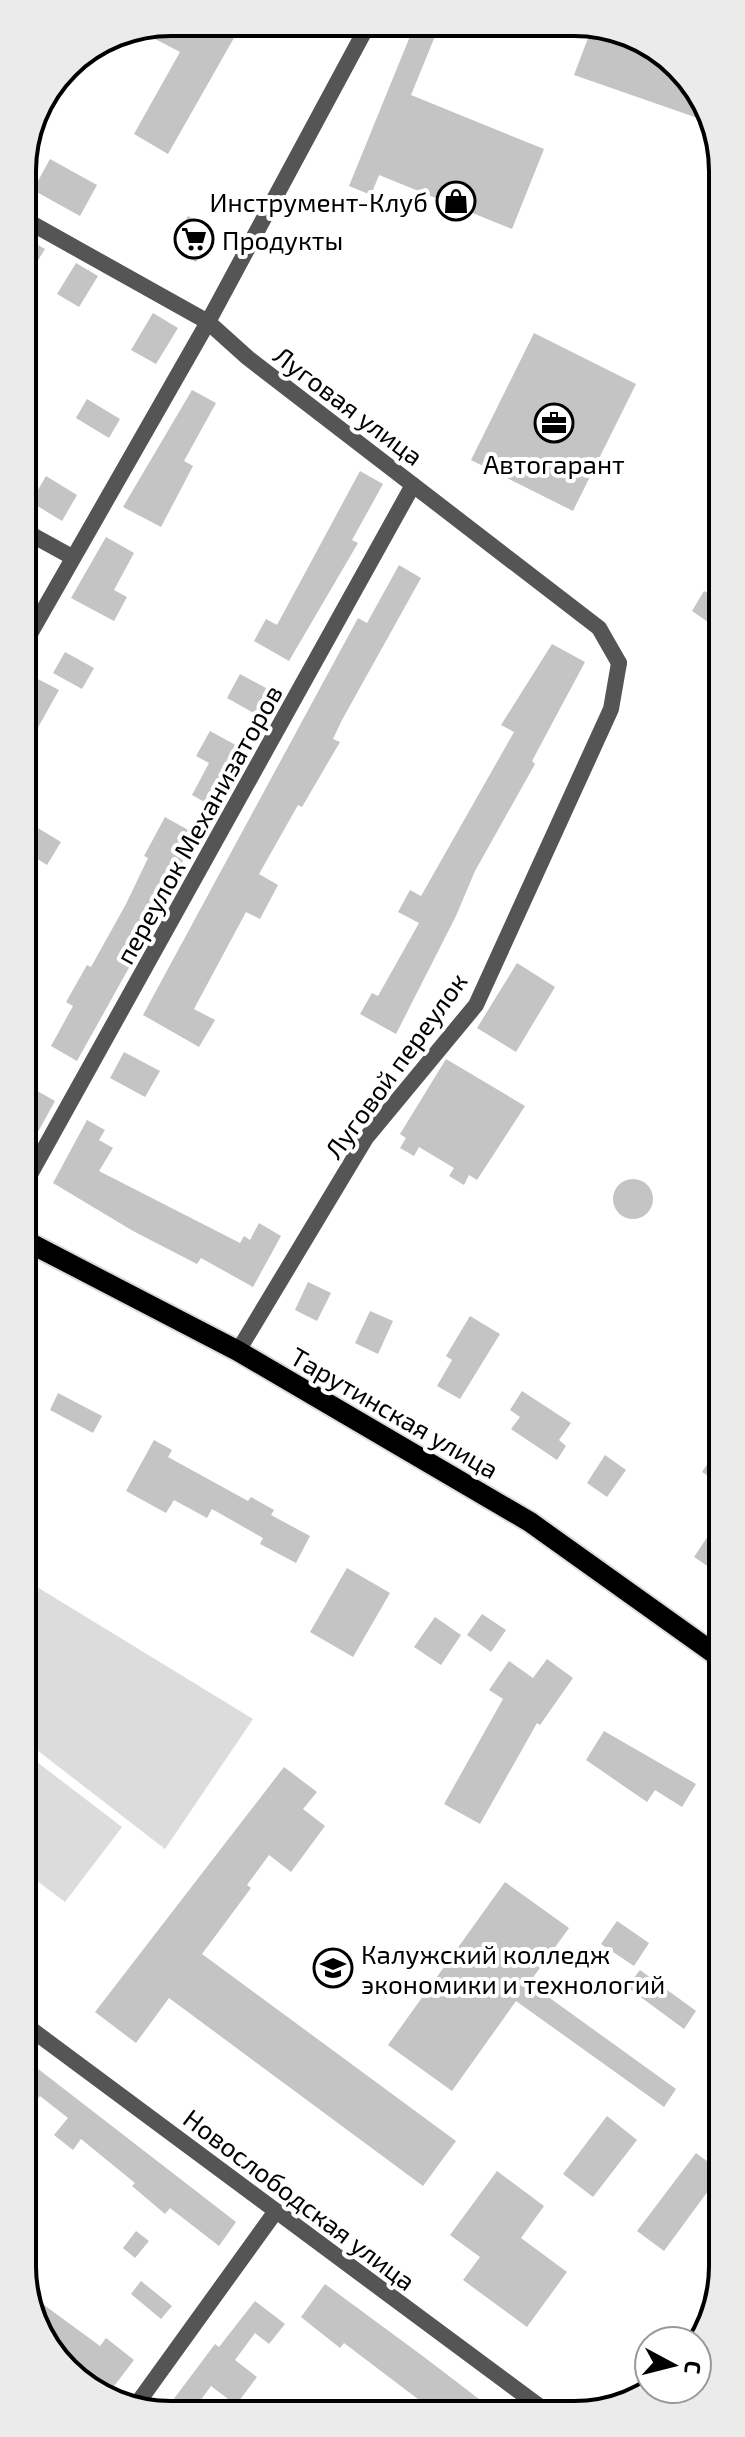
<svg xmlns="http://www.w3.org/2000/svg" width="745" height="2437" font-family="'Exo 2',sans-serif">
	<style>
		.green { fill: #dcdcdc }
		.building { fill: #c4c4c4 }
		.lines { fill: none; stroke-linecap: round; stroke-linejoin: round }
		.primary-casing { stroke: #dbdbdb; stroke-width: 24 }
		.minor { stroke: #555; stroke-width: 16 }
		.tertiary { stroke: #555; stroke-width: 16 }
		.primary { stroke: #000; stroke-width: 20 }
		.labels { text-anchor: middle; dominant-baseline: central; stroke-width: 8; stroke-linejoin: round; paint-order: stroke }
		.poi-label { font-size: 26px; fill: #000; stroke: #fff; text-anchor: start }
		.street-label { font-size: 26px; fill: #000; stroke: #fff }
		.rim { fill: none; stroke: #000; stroke-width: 4 }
	</style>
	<rect width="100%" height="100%" fill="#fff"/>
	<g class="green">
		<path d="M 24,1579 L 253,1719 L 165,1849 L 24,1740 Z"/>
		<path d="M 24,1752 L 122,1827 L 65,1902 L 24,1871 Z"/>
	</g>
	<g class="building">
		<path d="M 171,22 L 243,22 L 168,154 L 134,134 L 180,52 L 136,29 Z"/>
		<path d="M 415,24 L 440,24 L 411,95 L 544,149 L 512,229 L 379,175 L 371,195 L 349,186 Z"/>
		<path d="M 593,25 L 604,25 L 680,66 L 709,122 L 574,75 Z"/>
		<path d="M 50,159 L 97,185 L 80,216 L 33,190 Z"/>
		<path d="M 188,216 L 214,231 L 196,262 L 183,255 L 180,246 L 179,232 Z"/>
		<path d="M 22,236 L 45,249 L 22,286 Z"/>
		<path d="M 76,263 L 98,276 L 79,307 L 57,294 Z"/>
		<path d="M 153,313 L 178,328 L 156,364 L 131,350 Z"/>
		<path d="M 534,333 L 636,384 L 573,511 L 471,460 Z"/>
		<path d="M 192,390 L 216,403 L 184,461 L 193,466 L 161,527 L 123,507 Z"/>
		<path d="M 87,399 L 120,419 L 109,438 L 76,418 Z"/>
		<path d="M 360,471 L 383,484 L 352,540 L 358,543 L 289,661 L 254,641 L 266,619 L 277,625 Z"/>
		<path d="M 46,476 L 77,495 L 62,521 L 31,502 Z"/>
		<path d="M 106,537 L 134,553 L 114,590 L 127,597 L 114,621 L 71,598 Z"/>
		<path d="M 399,565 L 421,578 L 342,720 L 333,739 L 340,742 L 302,807 L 298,805 L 259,874 L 278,885 L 260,919 L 246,912 L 194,1009 L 215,1020 L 199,1047 L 143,1015 L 358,618 L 367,623 Z"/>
		<path d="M 704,591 L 721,601 L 708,622 L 692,611 Z"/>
		<path d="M 552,644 L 585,662 L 532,761 L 535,764 L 475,871 L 456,916 L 396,1034 L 360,1014 L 372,993 L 378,996 L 419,923 L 398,912 L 410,890 L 421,896 L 514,732 L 501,725 Z"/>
		<path d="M 65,652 L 94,668 L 82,689 L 53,673 Z"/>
		<path d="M 240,674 L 275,693 L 261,717 L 227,698 Z"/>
		<path d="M 32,676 L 59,690 L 23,754 L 23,693 Z"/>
		<path d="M 210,731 L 243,749 L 215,808 L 192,795 L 209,763 L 196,756 Z"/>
		<path d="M 165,817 L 197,835 L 168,888 L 170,889 L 150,930 L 77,1061 L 51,1046 L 73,1006 L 66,1002 L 87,965 L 91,967 L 126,904 L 148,858 L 144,856 Z"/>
		<path d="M 23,819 L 61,842 L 47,865 L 23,850 Z"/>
		<path d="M 517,963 L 555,987 L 516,1052 L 477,1028 Z"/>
		<path d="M 124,1052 L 160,1071 L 145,1097 L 110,1078 Z"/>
		<path d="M 446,1059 L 525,1106 L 477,1180 L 469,1175 L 464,1185 L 449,1176 L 454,1168 L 419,1147 L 414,1156 L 400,1148 L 406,1138 L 400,1134 Z"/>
		<path d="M 32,1088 L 55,1101 L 23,1159 L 23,1103 Z"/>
		<path d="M 87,1120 L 105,1130 L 99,1140 L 113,1148 L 99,1171 L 240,1243 L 244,1236 L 250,1240 L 259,1223 L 281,1236 L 253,1287 L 201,1258 L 197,1264 L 133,1231 L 53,1183 Z"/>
		<circle cx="633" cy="1199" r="20"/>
		<path d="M 308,1282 L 331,1293 L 317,1321 L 295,1310 Z"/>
		<path d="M 370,1311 L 393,1321 L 378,1354 L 355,1343 Z"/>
		<path d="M 470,1316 L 500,1334 L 460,1399 L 437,1386 L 452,1360 L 446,1356 Z"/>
		<path d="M 522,1391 L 571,1423 L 559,1440 L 566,1446 L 557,1460 L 511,1429 L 520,1417 L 510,1410 Z"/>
		<path d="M 58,1393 L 102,1416 L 93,1433 L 50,1410 Z"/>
		<path d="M 154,1440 L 172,1450 L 168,1457 L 248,1501 L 251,1497 L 274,1510 L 271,1515 L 310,1536 L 296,1563 L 260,1544 L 263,1538 L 212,1509 L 207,1518 L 174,1500 L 166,1513 L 126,1491 Z"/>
		<path d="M 722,1442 L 722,1485 L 702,1472 Z"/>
		<path d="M 605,1455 L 626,1470 L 607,1497 L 587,1483 Z"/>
		<path d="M 722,1515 L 722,1560 L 715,1571 L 694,1557 Z"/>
		<path d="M 347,1568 L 390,1593 L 353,1657 L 310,1632 Z"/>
		<path d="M 482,1614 L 506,1630 L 491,1652 L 467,1635 Z"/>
		<path d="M 435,1617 L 461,1635 L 441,1665 L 414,1647 Z"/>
		<path d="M 547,1659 L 573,1678 L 540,1725 L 537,1723 L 480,1824 L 444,1804 L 503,1699 L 489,1690 L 509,1661 L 533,1678 Z"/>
		<path d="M 604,1731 L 696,1784 L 682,1807 L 655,1790 L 647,1802 L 586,1760 Z"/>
		<path d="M 284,1767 L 317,1792 L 303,1809 L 325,1826 L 291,1872 L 269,1855 L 247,1885 L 251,1888 L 202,1954 L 456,2141 L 423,2186 L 169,1998 L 136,2043 L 95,2012 Z"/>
		<path d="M 505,1882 L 569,1928 L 529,1983 L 676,2089 L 664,2107 L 516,2001 L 452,2091 L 388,2045 Z"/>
		<path d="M 617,1921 L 649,1943 L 634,1966 L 601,1944 Z"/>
		<path d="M 640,1970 L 696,2011 L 684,2029 L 627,1987 Z"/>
		<path d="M 24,2058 L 236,2222 L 219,2246 L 170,2208 L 165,2214 L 132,2186 L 135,2183 L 81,2139 L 73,2150 L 54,2135 L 68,2118 L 40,2096 L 25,2115 Z"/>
		<path d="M 607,2116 L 637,2140 L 593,2197 L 563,2174 Z"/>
		<path d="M 696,2153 L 722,2172 L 664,2251 L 637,2231 Z"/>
		<path d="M 497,2171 L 544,2206 L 521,2238 L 567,2272 L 527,2327 L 463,2280 L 480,2257 L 450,2235 Z"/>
		<path d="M 136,2231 L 149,2241 L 135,2258 L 123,2248 Z"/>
		<path d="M 141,2281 L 172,2306 L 161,2319 L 131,2294 Z"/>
		<path d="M 325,2284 L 424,2357 L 496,2412 L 435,2412 L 344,2343 L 340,2348 L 301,2317 Z"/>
		<path d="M 25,2291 L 100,2346 L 106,2338 L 134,2360 L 108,2394 L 63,2368 Z"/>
		<path d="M 255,2301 L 285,2324 L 269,2344 L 255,2333 L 235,2360 L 257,2377 L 236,2405 L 211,2386 L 192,2412 L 164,2412 L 215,2344 L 219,2347 Z"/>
	</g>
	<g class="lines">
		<defs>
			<path id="primary" d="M 24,1240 L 238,1351 L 530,1522 L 722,1659"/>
		</defs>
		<use href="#primary" class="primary-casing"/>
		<g class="minor">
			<path d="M 22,218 L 208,322"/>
			<path d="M 23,530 L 72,557"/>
			<path d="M 23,1187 L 413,485"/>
			<path d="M 238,1351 L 366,1138 L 476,1005 L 611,709 L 619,663"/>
			<path d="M 24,2024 L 547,2412"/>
			<path d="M 134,2408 L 276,2211"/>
		</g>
		<g class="tertiary">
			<path d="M 208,322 L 248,358 L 599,628 L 619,663"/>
			<path d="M 23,646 L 208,322 L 369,23"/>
		</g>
		<use href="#primary" class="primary"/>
	</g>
	<defs>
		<symbol id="shop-ring" viewBox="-11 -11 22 22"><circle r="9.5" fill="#fff" stroke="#000" stroke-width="1.5"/><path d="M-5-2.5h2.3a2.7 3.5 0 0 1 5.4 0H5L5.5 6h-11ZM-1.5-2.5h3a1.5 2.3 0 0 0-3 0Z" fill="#000"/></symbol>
		<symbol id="supermarket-ring" viewBox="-11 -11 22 22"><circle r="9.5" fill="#fff" stroke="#000" stroke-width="1.5"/><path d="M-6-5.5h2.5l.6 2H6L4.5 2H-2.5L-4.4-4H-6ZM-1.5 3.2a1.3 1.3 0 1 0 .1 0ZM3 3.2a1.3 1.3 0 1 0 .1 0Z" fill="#000"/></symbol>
		<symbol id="office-ring" viewBox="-11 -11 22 22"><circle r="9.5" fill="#fff" stroke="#000" stroke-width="1.5"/><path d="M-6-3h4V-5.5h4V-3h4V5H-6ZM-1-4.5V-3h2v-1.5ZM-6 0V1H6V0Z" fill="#000"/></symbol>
		<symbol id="university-ring" viewBox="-11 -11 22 22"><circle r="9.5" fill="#fff" stroke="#000" stroke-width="1.5"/><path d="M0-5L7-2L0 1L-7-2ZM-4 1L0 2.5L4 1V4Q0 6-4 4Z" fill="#000"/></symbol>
	</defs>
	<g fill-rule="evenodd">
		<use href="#shop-ring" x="434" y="179" width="44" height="44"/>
		<use href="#supermarket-ring" x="172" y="217" width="44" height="44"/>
		<use href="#office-ring" x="532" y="401" width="44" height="44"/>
		<use href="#university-ring" x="311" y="1946" width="44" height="44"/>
	</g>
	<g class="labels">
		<g class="poi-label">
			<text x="428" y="201" text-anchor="end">Инструмент-Клуб</text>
			<text x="222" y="239">Продукты</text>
			<text x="554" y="463" text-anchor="middle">Автогарант</text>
			<text x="361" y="1953">Калужский колледж<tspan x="361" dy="30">экономики и технологий</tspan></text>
		</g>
		<g class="street-label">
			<text transform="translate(349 405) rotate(37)">Луговая улица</text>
			<text transform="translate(198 824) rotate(-61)">переулок Механизаторов</text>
			<text transform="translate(395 1065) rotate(-54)">Луговой переулок</text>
			<text transform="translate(395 1412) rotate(30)">Тарутинская улица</text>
			<text transform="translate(300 2199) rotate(37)">Новослободская улица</text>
		</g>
	</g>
	<path d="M0 0H745V2437H0ZM171 36H574A135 135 0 0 1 709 171V2266A135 135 0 0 1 574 2401H171A135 135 0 0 1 36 2266V171A135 135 0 0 1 171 36Z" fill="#ebebeb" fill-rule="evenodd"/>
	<path class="rim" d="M171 36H574A135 135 0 0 1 709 171V2266A135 135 0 0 1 574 2401H171A135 135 0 0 1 36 2266V171A135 135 0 0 1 171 36Z"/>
	<g transform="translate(673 2365) rotate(97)"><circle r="38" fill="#ffffff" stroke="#999999" stroke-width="2"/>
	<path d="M0-6L14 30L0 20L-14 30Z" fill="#000000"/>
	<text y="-12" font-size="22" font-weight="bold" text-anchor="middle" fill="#000000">С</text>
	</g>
</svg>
